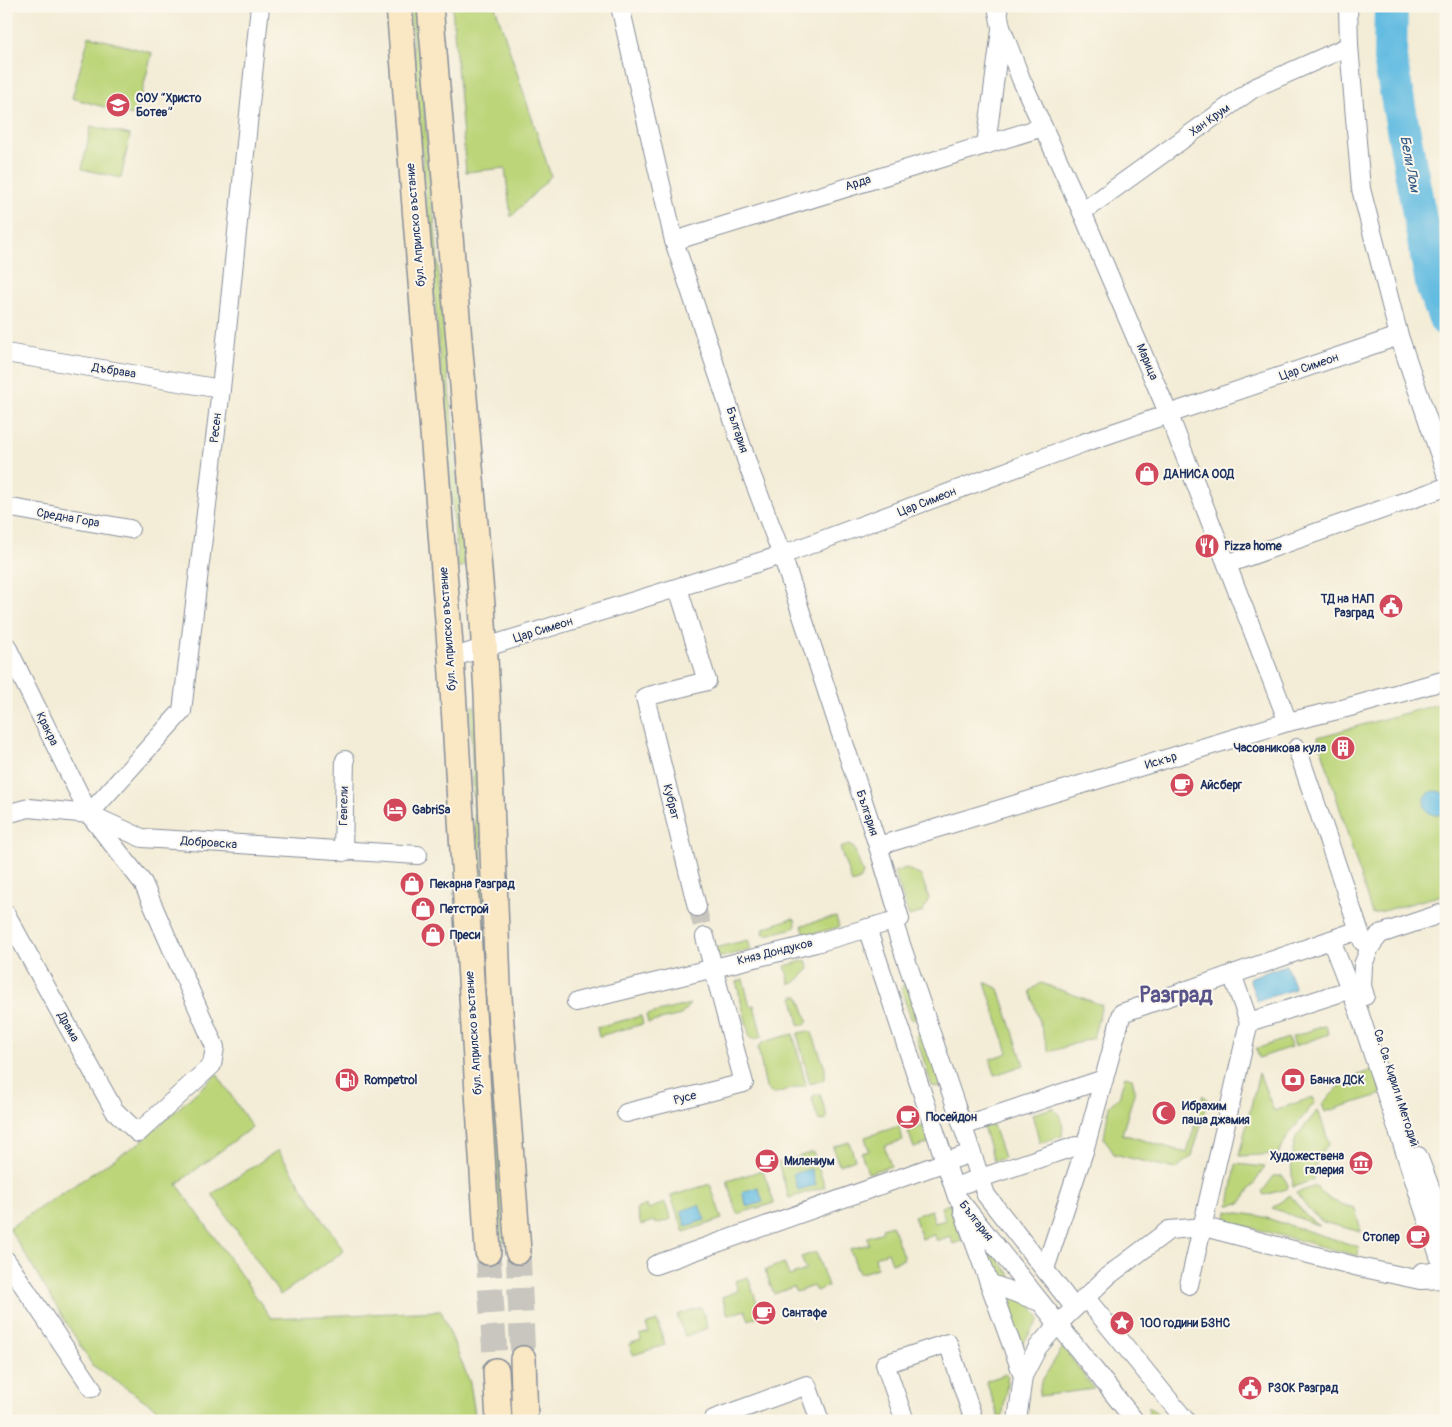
<svg xmlns="http://www.w3.org/2000/svg" width="1452" height="1427" font-family="Pangolin,sans-serif">
	<style>
		.green { fill: #bcd579; stroke: #6c826c }
		.water { fill: #64bce1; stroke: #4076a0 }
		.lines { fill: none; stroke-linecap: round; stroke-linejoin: round }
		.river { stroke: #64bce1; stroke-width: 34 }
		.street-tunnel { stroke: #c8c6be; stroke-width: 18; stroke-dasharray: 18 9; stroke-linecap: butt }
		.secondary-tunnel { stroke: #c8c6be; stroke-width: 25; stroke-dasharray: 25 12; stroke-linecap: butt }
		.street-casing { stroke: #878e9a; stroke-width: 20 }
		.secondary-casing { stroke: #878e9a; stroke-width: 28 }
		.street { stroke: #fff; stroke-width: 18 }
		.secondary { stroke: #fae7c3; stroke-width: 25 }
		.labels { text-anchor: middle; dominant-baseline: central; stroke-width: 4; stroke-linejoin: round; paint-order: stroke }
		.poi-label { font-size: 12px; font-weight: bold; fill: #1b2f5e; stroke: #fbf7ec; text-anchor: start }
		.street-label { font-size: 12px; fill: #1b2f5e; stroke: #fbf7ec }
		.water-label { font-size: 14px; font-style: italic; fill: #315985; stroke: #fbf7ec }
		.town-label { font-size: 22px; font-weight: bold; fill: #59548a; stroke: #fbf7ec }
	</style>
	<rect width="100%" height="100%" fill="#fbf7ec"/>
	<filter id="ink" filterUnits="userSpaceOnUse"><feTurbulence type="fractalNoise" baseFrequency=".02" numOctaves="2"/><feDisplacementMap in="SourceGraphic" scale="10" xChannelSelector="R" yChannelSelector="G"/><feConvolveMatrix kernelMatrix="1 2 1 2 8 2 1 2 1" color-interpolation-filters="sRGB"/></filter>
	<filter id="wash" filterUnits="userSpaceOnUse"><feTurbulence type="fractalNoise" baseFrequency=".0096" numOctaves="4" result="noise"/><feDisplacementMap in="SourceGraphic" scale="20" xChannelSelector="R" yChannelSelector="G"/><feGaussianBlur stdDeviation="1.12" result="paint"/><feColorMatrix in="noise" values="0 0 0 0 0 0 0 0 0 0 0 0 0 0 0 0 0 1.4 0 .05"/><feComposite in="paint" operator="in"/></filter>
	<g filter="url(#wash)">
		<rect width="100%" height="100%" fill="#f3ecd6"/>
		<g class="green">
			<path d="M 409,6 L 415,6 L 465,566 L 458,568 Z"/>
			<path d="M 452,6 L 495,6 L 551,176 L 511,217 L 505,168 L 466,172 Z"/>
			<path d="M 89,36 L 152,53 L 136,116 L 72,98 Z"/>
			<path d="M 91,126 L 130,135 L 121,178 L 82,169 Z"/>
			<path d="M 1446,702 L 1446,894 L 1372,914 L 1318,737 Z"/>
			<path d="M 470,706 L 475,706 L 488,989 L 505,1242 L 501,1243 L 482,989 Z"/>
			<path d="M 849,845 L 854,848 L 863,874 L 860,880 L 852,883 L 840,848 Z"/>
			<path d="M 906,868 L 921,876 L 929,898 L 923,912 L 909,916 L 894,872 Z"/>
			<path d="M 836,917 L 839,927 L 805,936 L 802,925 Z"/>
			<path d="M 792,918 L 795,919 L 796,926 L 794,928 L 766,935 L 763,933 L 764,928 Z"/>
			<path d="M 748,940 L 751,950 L 717,958 L 715,948 Z"/>
			<path d="M 806,960 L 809,969 L 793,984 L 790,984 L 785,966 Z"/>
			<path d="M 743,979 L 750,1006 L 754,1005 L 762,1037 L 754,1039 L 750,1038 L 737,985 L 737,982 Z"/>
			<path d="M 907,980 L 918,1020 L 911,1019 L 901,989 Z"/>
			<path d="M 985,982 L 999,989 L 1024,1065 L 995,1075 L 990,1059 L 1008,1053 Z"/>
			<path d="M 1041,983 L 1102,1005 L 1093,1038 L 1049,1052 L 1030,991 Z"/>
			<path d="M 794,996 L 799,996 L 808,1021 L 805,1025 L 799,1024 L 793,998 Z"/>
			<path d="M 690,1004 L 681,1015 L 648,1023 L 646,1015 Z"/>
			<path d="M 641,1016 L 643,1024 L 599,1036 L 597,1027 Z"/>
			<path d="M 1326,1025 L 1329,1034 L 1295,1046 L 1292,1037 Z"/>
			<path d="M 809,1031 L 812,1033 L 825,1068 L 825,1077 L 823,1080 L 810,1084 L 798,1037 L 798,1033 Z"/>
			<path d="M 921,1031 L 927,1033 L 944,1082 L 939,1088 L 932,1086 L 916,1036 Z"/>
			<path d="M 793,1034 L 806,1085 L 772,1094 L 766,1088 L 758,1048 L 763,1042 Z"/>
			<path d="M 1288,1038 L 1291,1047 L 1259,1058 L 1256,1049 Z"/>
			<path d="M 1375,1069 L 1383,1094 L 1325,1112 L 1322,1104 L 1347,1079 Z"/>
			<path d="M 1259,1073 L 1274,1111 L 1313,1097 L 1315,1102 L 1289,1134 L 1278,1154 L 1239,1156 Z"/>
			<path d="M 217,1074 L 252,1127 L 177,1184 L 271,1318 L 441,1311 L 470,1383 L 476,1421 L 175,1421 L 92,1365 L 9,1228 L 142,1141 Z"/>
			<path d="M 1125,1076 L 1132,1078 L 1135,1090 L 1122,1134 L 1187,1153 L 1203,1095 L 1208,1101 L 1192,1156 L 1175,1169 L 1114,1154 L 1104,1138 L 1109,1106 L 1119,1097 Z"/>
			<path d="M 820,1094 L 827,1117 L 826,1120 L 822,1121 L 818,1119 L 812,1099 L 814,1095 Z"/>
			<path d="M 1053,1108 C 1062,1117 1064,1123 1062,1136 L 1040,1143 L 1032,1114 Z"/>
			<path d="M 1318,1110 L 1329,1143 C 1320,1155 1313,1165 1313,1180 L 1293,1187 L 1291,1160 L 1296,1137 Z"/>
			<path d="M 993,1125 L 1004,1158 L 994,1161 L 983,1127 Z"/>
			<path d="M 899,1126 L 903,1140 L 884,1146 L 891,1166 L 868,1173 L 861,1153 L 869,1151 L 865,1137 Z"/>
			<path d="M 923,1126 L 929,1143 L 914,1148 L 908,1131 Z"/>
			<path d="M 849,1142 L 855,1159 L 839,1165 L 833,1147 Z"/>
			<path d="M 278,1150 L 344,1251 L 280,1295 L 212,1194 Z"/>
			<path d="M 813,1152 L 825,1187 L 789,1198 L 778,1163 Z"/>
			<path d="M 1236,1164 L 1265,1167 L 1241,1203 L 1229,1205 Z"/>
			<path d="M 763,1170 L 774,1203 L 737,1214 L 727,1181 Z"/>
			<path d="M 1274,1176 L 1283,1176 L 1288,1185 L 1287,1189 L 1264,1195 L 1262,1192 Z"/>
			<path d="M 710,1184 L 722,1219 L 684,1232 L 671,1196 Z"/>
			<path d="M 1316,1186 C 1325,1199 1339,1205 1355,1208 L 1361,1232 L 1323,1222 L 1309,1210 L 1296,1193 Z"/>
			<path d="M 1290,1195 L 1305,1215 L 1320,1226 L 1272,1208 Z"/>
			<path d="M 665,1203 L 671,1219 L 656,1224 L 655,1221 L 641,1225 L 636,1209 L 647,1205 L 648,1209 Z"/>
			<path d="M 949,1204 L 962,1241 L 953,1244 L 950,1236 L 937,1241 L 934,1235 L 922,1239 L 914,1216 L 931,1210 L 935,1223 L 945,1220 L 941,1207 Z"/>
			<path d="M 1227,1211 L 1260,1216 L 1359,1247 L 1358,1256 L 1226,1221 Z"/>
			<path d="M 892,1225 L 904,1259 L 892,1263 L 888,1252 L 875,1257 L 877,1268 L 859,1274 L 850,1249 L 869,1244 L 867,1237 L 883,1232 L 882,1228 Z"/>
			<path d="M 816,1252 L 828,1286 L 816,1291 L 813,1286 L 796,1292 L 793,1287 L 774,1294 L 765,1270 L 784,1263 L 789,1276 L 806,1270 L 801,1257 Z"/>
			<path d="M 989,1254 L 995,1255 L 1011,1276 L 1009,1283 L 994,1277 L 987,1261 Z"/>
			<path d="M 748,1277 L 761,1315 L 749,1320 L 745,1310 L 728,1315 L 722,1297 L 738,1291 L 735,1281 Z"/>
			<path d="M 996,1289 L 1030,1303 L 1040,1319 L 1019,1348 Z"/>
			<path d="M 701,1307 L 708,1328 L 685,1336 L 677,1315 Z"/>
			<path d="M 657,1321 L 665,1345 L 633,1355 L 629,1344 L 641,1340 L 640,1335 L 649,1332 L 646,1325 Z"/>
			<path d="M 1063,1347 L 1094,1389 L 1039,1396 L 1041,1382 Z"/>
			<path d="M 1006,1374 L 1008,1376 L 1002,1421 L 1000,1421 L 986,1381 Z"/>
			<path d="M 1148,1406 L 1167,1421 L 1150,1421 Z"/>
		</g>
		<g class="water">
			<circle cx="1436" cy="803" r="12"/>
			<path d="M 1286,965 L 1295,989 L 1257,1001 L 1249,978 Z"/>
			<path d="M 811,1169 L 816,1185 L 798,1190 L 793,1174 Z"/>
			<path d="M 758,1187 L 763,1202 L 747,1207 L 742,1192 Z"/>
			<path d="M 699,1205 L 705,1220 L 686,1226 L 681,1211 Z"/>
		</g>
		<g class="lines">
			<path class="river" d="M 1391,6 L 1390,59 L 1433,288 L 1446,320"/>
		</g>
	</g>
	<g filter="url(#ink)">
		<g class="lines">
			<path class="street-tunnel" d="M 697,907 L 705,937"/>
			<g class="secondary-tunnel">
				<path d="M 518,1251 L 523,1359"/>
				<path d="M 488,1252 L 496,1371"/>
			</g>
			<defs>
				<g id="street">
					<path d="M 997,6 L 1001,27 L 1021,79 L 1082,212 L 1169,415 L 1288,722"/>
					<path d="M 1348,6 L 1349,46 L 1361,189 L 1399,336 L 1446,473"/>
					<path d="M 986,145 L 1001,30"/>
					<path d="M 1082,212 L 1254,88 L 1349,46"/>
					<path d="M 674,241 L 1043,127"/>
					<path d="M 6,353 L 221,389"/>
					<path d="M 6,507 L 130,529"/>
					<path d="M 1227,564 L 1446,487"/>
					<path d="M 678,588 L 707,681 L 645,697 L 697,907"/>
					<path d="M 6,645 L 89,814 L 143,883 L 215,1047 L 212,1065 L 138,1133 L 114,1110 L 6,914"/>
					<path d="M 451,658 L 782,555 L 1083,443 L 1399,336"/>
					<path d="M 1297,748 L 1363,942"/>
					<path d="M 6,814 L 29,808 L 89,814 L 142,838 L 418,855"/>
					<path d="M 89,814 L 182,711 L 221,389 L 260,6"/>
					<path d="M 878,846 L 1288,722 L 1346,708 L 1446,680"/>
					<path d="M 343,852 L 345,760"/>
					<path d="M 893,921 L 986,1195 L 1074,1307"/>
					<path d="M 867,928 L 957,1197 L 1135,1421"/>
					<path d="M 1331,940 L 1359,1012 L 1443,1268 L 1428,1273 L 1422,1272"/>
					<path d="M 1232,974 L 1249,1022"/>
					<path d="M 1365,996 L 1362,986 L 1363,965 L 1370,947 L 1380,934 L 1446,912"/>
					<path d="M 576,1002 L 816,943 L 900,919 L 878,846 L 782,555 L 750,471 L 674,241 L 620,6"/>
					<path d="M 626,1113 L 744,1083 L 705,937"/>
					<path d="M 963,1126 L 1104,1079"/>
					<path d="M 1418,1156 L 1446,1228"/>
					<path d="M 954,1187 L 1076,1146 L 1084,1151"/>
					<path d="M 963,1211 L 1023,1376"/>
					<path d="M 6,1260 L 92,1388"/>
					<path d="M 655,1265 L 971,1153"/>
					<path d="M 1045,1269 L 1084,1151 L 1122,1013 L 1359,930"/>
					<path d="M 989,1283 L 1040,1302"/>
					<path d="M 1189,1285 L 1249,1022 L 1361,986"/>
					<path d="M 1085,1297 L 1186,1421"/>
					<path d="M 714,1421 L 714,1419 L 807,1385 L 820,1421"/>
					<path d="M 905,1421 L 885,1364 L 948,1343 L 974,1421"/>
					<path d="M 1017,1421 L 1023,1376 L 1038,1347 L 1057,1325 L 1108,1276 L 1169,1230 L 1204,1227 L 1359,1267 L 1420,1280 L 1446,1279"/>
				</g>
				<g id="secondary">
					<path d="M 399,6 L 451,658 L 488,1252"/>
					<path d="M 430,6 L 482,605 L 487,694 L 498,984 L 518,1251"/>
					<path d="M 523,1359 L 525,1421"/>
					<path d="M 496,1371 L 499,1421"/>
				</g>
			</defs>
			<use href="#street" class="street-casing"/>
			<use href="#secondary" class="secondary-casing"/>
			<use href="#street" class="street"/>
			<use href="#secondary" class="secondary"/>
		</g>
	</g>
	<defs>
		<symbol id="school-disc" viewBox="-11 -11 22 22"><circle r="9.5" fill="#d1495b" stroke="#fbf7ec"/><path d="M0-5L7-2L0 1L-7-2ZM-4 1L0 2.5L4 1V4Q0 6-4 4Z" fill="#fff"/></symbol>
		<symbol id="shop-disc" viewBox="-11 -11 22 22"><circle r="9.5" fill="#d1495b" stroke="#fbf7ec"/><path d="M-5-2.5h2.3a2.7 3.5 0 0 1 5.4 0H5L5.5 6h-11ZM-1.5-2.5h3a1.5 2.3 0 0 0-3 0Z" fill="#fff"/></symbol>
		<symbol id="restaurant-disc" viewBox="-11 -11 22 22"><circle r="9.5" fill="#d1495b" stroke="#fbf7ec"/><path d="M-5-6h1v4h1v-4h1v4h1v-4h1v5L-1.5 .5V6h-2V.5L-5-1ZM5-6V6H3V1.5H1.5Q1.5-4 5-6Z" fill="#fff"/></symbol>
		<symbol id="civic-disc" viewBox="-11 -11 22 22"><circle r="9.5" fill="#d1495b" stroke="#fbf7ec"/><path d="M-.6-6.5H3V-4.5H.6V-3L4-1V1h2V6H-6V1h2V-1L-.6-3ZM-1.2 2.5V6h2.4V2.5Z" fill="#fff"/></symbol>
		<symbol id="building-disc" viewBox="-11 -11 22 22"><circle r="9.5" fill="#d1495b" stroke="#fbf7ec"/><path d="M-4-6H4V6H1V3H-1V6H-4ZM-2.5-4.3h1.7v1.8h-1.7ZM.8-4.3h1.7v1.8H.8ZM-2.5-1h1.7V.8h-1.7ZM.8-1h1.7V.8H.8Z" fill="#fff"/></symbol>
		<symbol id="cafe-disc" viewBox="-11 -11 22 22"><circle r="9.5" fill="#d1495b" stroke="#fbf7ec"/><path d="M-5.5-4.5H6V0H3Q3 3.5 0 3.5H-2.5Q-5.5 3.5-5.5 0ZM3-3.2v2h1.7v-2ZM-6 4.5H4V6H-6Z" fill="#fff"/></symbol>
		<symbol id="hotel-disc" viewBox="-11 -11 22 22"><circle r="9.5" fill="#d1495b" stroke="#fbf7ec"/><path d="M-6-4.5h1.5V1H6V5H4.5V3h-9V5H-6ZM-4 0a1.8 1.8 0 1 1 3.6 0ZM.5 0V-2.5h3Q6-2.5 6 0Z" fill="#fff"/></symbol>
		<symbol id="fuel-disc" viewBox="-11 -11 22 22"><circle r="9.5" fill="#d1495b" stroke="#fbf7ec"/><path d="M-5.5-6h7V0h2V4h1.3V-2.5L3-4.5l.8-.8L6-3V5H2.5V1h-1V6h-7ZM-4.2-4.7v3.2H.2V-4.7Z" fill="#fff"/></symbol>
		<symbol id="bank-disc" viewBox="-11 -11 22 22"><circle r="9.5" fill="#d1495b" stroke="#fbf7ec"/><path d="M-6-4H6V4H-6ZM0-2.3a2.3 2.3 0 1 0 0 4.6a2.3 2.3 0 1 0 0-4.6Z" fill="#fff"/></symbol>
		<symbol id="mosque-disc" viewBox="-11 -11 22 22"><circle r="9.5" fill="#d1495b" stroke="#fbf7ec"/><path d="M3.5-4.9A6 6 0 1 0 3.5 4.9A5 5 0 1 1 3.5-4.9Z" fill="#fff"/></symbol>
		<symbol id="museum-disc" viewBox="-11 -11 22 22"><circle r="9.5" fill="#d1495b" stroke="#fbf7ec"/><path d="M0-6L6-3V-2H-6V-3ZM-5-1h2V3h-2ZM-1-1h2V3h-2ZM3-1h2V3H3ZM-6 4H6V6H-6Z" fill="#fff"/></symbol>
		<symbol id="sight-disc" viewBox="-11 -11 22 22"><circle r="9.5" fill="#d1495b" stroke="#fbf7ec"/><path d="M0-6L1.8-2.2L6-1.7L2.9 1.2L3.7 5.4L0 3.3L-3.7 5.4L-2.9 1.2L-6-1.7L-1.8-2.2Z" fill="#fff"/></symbol>
	</defs>
	<g fill-rule="evenodd">
		<use href="#school-disc" x="104" y="91" width="28" height="28"/>
		<use href="#shop-disc" x="1133" y="460" width="28" height="28"/>
		<use href="#restaurant-disc" x="1193" y="532" width="28" height="28"/>
		<use href="#civic-disc" x="1377" y="592" width="28" height="28"/>
		<use href="#building-disc" x="1329" y="734" width="28" height="28"/>
		<use href="#cafe-disc" x="1168" y="771" width="28" height="28"/>
		<use href="#hotel-disc" x="381" y="796" width="28" height="28"/>
		<use href="#shop-disc" x="398" y="870" width="28" height="28"/>
		<use href="#shop-disc" x="409" y="895" width="28" height="28"/>
		<use href="#shop-disc" x="419" y="921" width="28" height="28"/>
		<use href="#fuel-disc" x="333" y="1066" width="28" height="28"/>
		<use href="#bank-disc" x="1279" y="1066" width="28" height="28"/>
		<use href="#mosque-disc" x="1150" y="1099" width="28" height="28"/>
		<use href="#cafe-disc" x="894" y="1103" width="28" height="28"/>
		<use href="#cafe-disc" x="753" y="1147" width="28" height="28"/>
		<use href="#museum-disc" x="1347" y="1149" width="28" height="28"/>
		<use href="#cafe-disc" x="1404" y="1223" width="28" height="28"/>
		<use href="#cafe-disc" x="750" y="1299" width="28" height="28"/>
		<use href="#sight-disc" x="1108" y="1309" width="28" height="28"/>
		<use href="#civic-disc" x="1236" y="1374" width="28" height="28"/>
	</g>
	<g class="labels">
		<g class="poi-label">
			<text x="136" y="98">СОУ “Христо<tspan x="136" dy="14">Ботев”</tspan></text>
			<text x="1164" y="474">ДАНИСА ООД</text>
			<text x="1224" y="546">Pizza home</text>
			<text x="1374" y="599" text-anchor="end">ТД на НАП<tspan x="1374" dy="14">Разград</tspan></text>
			<text x="1326" y="748" text-anchor="end">Часовникова кула</text>
			<text x="1200" y="785">Айсберг</text>
			<text x="412" y="810">GabriSa</text>
			<text x="430" y="884">Пекарна Разград</text>
			<text x="440" y="909">Петстрой</text>
			<text x="450" y="935">Преси</text>
			<text x="364" y="1080">Rompetrol</text>
			<text x="1310" y="1080">Банка ДСК</text>
			<text x="1182" y="1106">Ибрахим<tspan x="1182" dy="14">паша джамия</tspan></text>
			<text x="926" y="1117">Посейдон</text>
			<text x="1344" y="1156" text-anchor="end">Художествена<tspan x="1344" dy="14">галерия</tspan></text>
			<text x="784" y="1161">Милениум</text>
			<text x="1400" y="1237" text-anchor="end">Стопер</text>
			<text x="782" y="1313">Сантафе</text>
			<text x="1140" y="1323">100 години БЗНС</text>
			<text x="1268" y="1388">РЗОК Разград</text>
		</g>
		<g class="street-label">
			<text transform="translate(1210 120) rotate(-36)">Хан Крум</text>
			<text transform="translate(858 183) rotate(-18)">Арда</text>
			<text transform="translate(416 225) rotate(-95)">бул. Априлско въстание</text>
			<text transform="translate(1147 362) rotate(67)">Марица</text>
			<text transform="translate(1309 367) rotate(-19)">Цар Симеон</text>
			<text transform="translate(114 371) rotate(9)">Дъбрава</text>
			<text transform="translate(216 428) rotate(-83)">Ресен</text>
			<text transform="translate(737 430) rotate(72)">България</text>
			<text transform="translate(927 502) rotate(-21)">Цар Симеон</text>
			<text transform="translate(68 518) rotate(10)">Средна Гора</text>
			<text transform="translate(448 629) rotate(-94)">бул. Априлско въстание</text>
			<text transform="translate(543 630) rotate(-17)">Цар Симеон</text>
			<text transform="translate(47 729) rotate(64)">Кракра</text>
			<text transform="translate(1161 761) rotate(-17)">Искър</text>
			<text transform="translate(671 802) rotate(76)">Кубрат</text>
			<text transform="translate(344 806) rotate(-89)">Гевгели</text>
			<text transform="translate(867 813) rotate(72)">България</text>
			<text transform="translate(209 843) rotate(4)">Добровска</text>
			<text transform="translate(775 952) rotate(-14)">Княз Дондуков</text>
			<text transform="translate(68 1027) rotate(61)">Драма</text>
			<text transform="translate(474 1033) rotate(-94)">бул. Априлско въстание</text>
			<text transform="translate(1396 1088) rotate(72)">Св. Св. Кирил и Методий</text>
			<text transform="translate(685 1098) rotate(-14)">Русе</text>
			<text transform="translate(976 1221) rotate(52)">България</text>
		</g>
		<g class="water-label">
			<text transform="translate(1410 164) rotate(79)">Бели Лом</text>
		</g>
		<g class="town-label">
			<text x="1176" y="995">Разград</text>
		</g>
	</g>
	<rect width="1452" height="1427" fill="none" stroke="#fbf7ec" stroke-width="25"/>
</svg>
